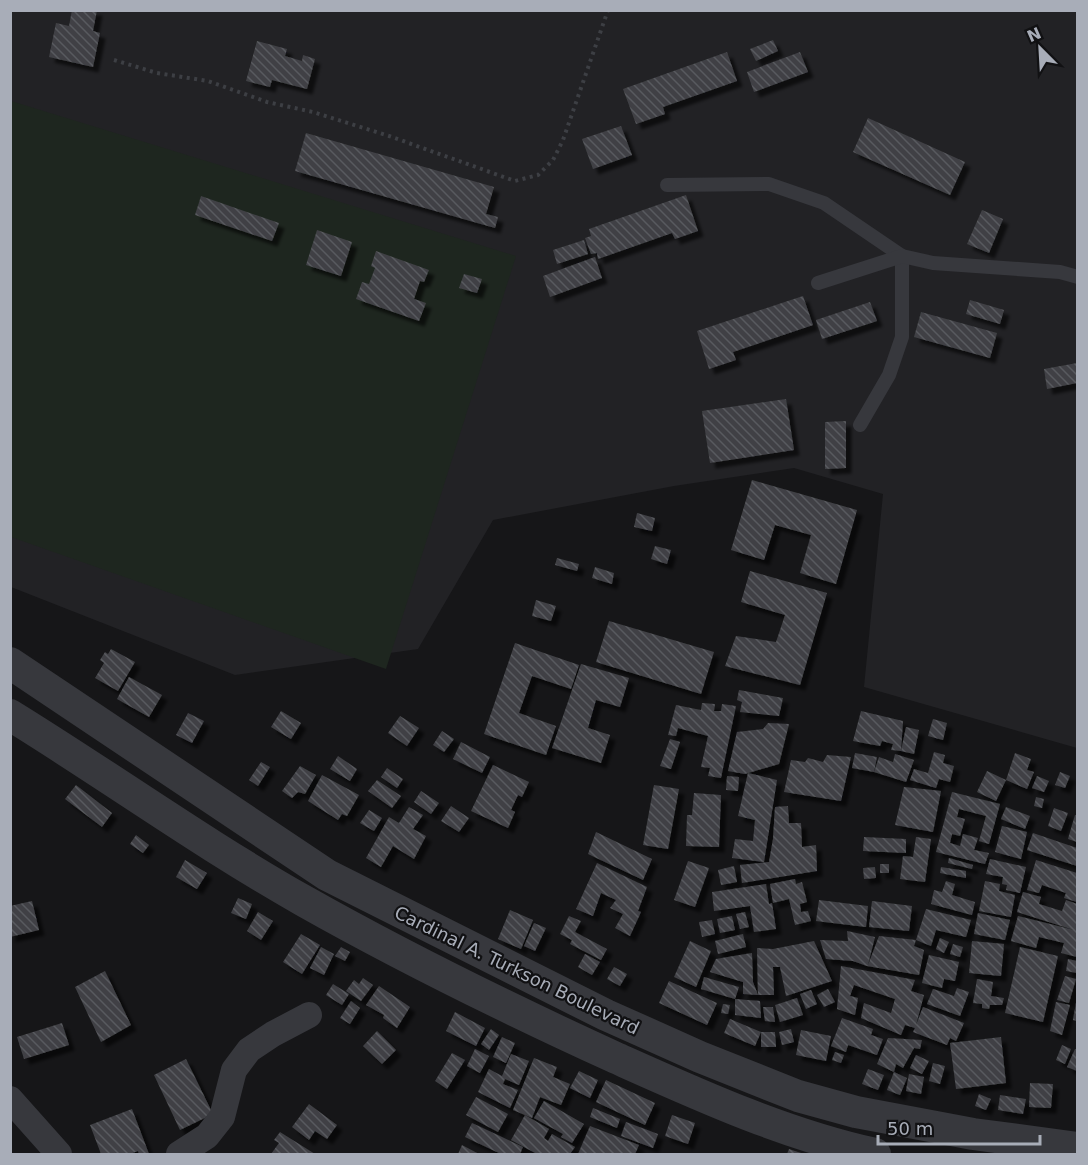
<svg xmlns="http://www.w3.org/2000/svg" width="1088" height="1165" font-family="'DejaVu Sans',sans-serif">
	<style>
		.built { fill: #222225 }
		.park { fill: #1e261f }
		.building { fill: url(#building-back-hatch); filter: url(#shadow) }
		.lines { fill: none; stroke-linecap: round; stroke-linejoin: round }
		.path { stroke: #3d3f44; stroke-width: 4; stroke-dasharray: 3 4.5; stroke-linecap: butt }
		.service { stroke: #37383d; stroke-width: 14 }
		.minor { stroke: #37383d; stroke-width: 26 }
		.tertiary { stroke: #37383d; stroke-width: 32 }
		.labels { text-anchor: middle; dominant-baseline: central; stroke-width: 4.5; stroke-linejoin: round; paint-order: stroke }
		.street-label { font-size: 18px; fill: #a8adb8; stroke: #111113 }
	</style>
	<defs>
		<pattern id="building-back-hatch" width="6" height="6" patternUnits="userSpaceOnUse" patternTransform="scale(1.5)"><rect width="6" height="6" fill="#404145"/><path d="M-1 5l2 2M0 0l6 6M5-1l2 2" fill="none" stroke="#595a5e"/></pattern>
		<filter id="shadow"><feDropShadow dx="5.5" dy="5.5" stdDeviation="1.5" flood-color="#0009"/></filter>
	</defs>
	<rect width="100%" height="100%" fill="#161618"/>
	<path class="built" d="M 10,11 L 1077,11 L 1077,748 L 864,687 L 883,494 L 794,468 L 674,486 L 493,520 L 418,649 L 235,675 L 11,587 Z"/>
	<path class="park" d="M 11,101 L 516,256 L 386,669 L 11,537 Z"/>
	<g class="building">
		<path d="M 72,10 L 97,10 L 93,31 L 100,33 L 93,67 L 49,57 L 56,23 L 69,26 Z"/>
		<path d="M 773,40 L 778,51 L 756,61 L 750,49 Z"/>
		<path d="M 257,41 L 287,49 L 285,56 L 302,61 L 303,55 L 315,59 L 307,89 L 272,80 L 270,87 L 246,81 Z"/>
		<path d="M 727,52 L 737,81 L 663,107 L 665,114 L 636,124 L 623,89 Z"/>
		<path d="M 800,52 L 808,72 L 754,92 L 747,72 Z"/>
		<path d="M 868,118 L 965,162 L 950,195 L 853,152 Z"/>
		<path d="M 621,126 L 632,155 L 593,169 L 582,139 Z"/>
		<path d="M 306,133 L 494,187 L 486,214 L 498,217 L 495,228 L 295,171 Z"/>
		<path d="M 686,195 L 698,231 L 675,239 L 672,233 L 598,259 L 597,253 L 591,254 L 585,238 L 591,236 L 589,229 Z"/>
		<path d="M 201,196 L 279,223 L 272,241 L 195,215 Z"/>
		<path d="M 982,210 L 1003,219 L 989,253 L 967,244 Z"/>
		<path d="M 317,230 L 352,242 L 341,276 L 306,265 Z"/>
		<path d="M 584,240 L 588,254 L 557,264 L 553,250 Z"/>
		<path d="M 376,251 L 429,270 L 424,282 L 420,281 L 414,299 L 426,303 L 419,321 L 356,299 L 362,282 L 369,284 L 375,268 L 371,266 Z"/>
		<path d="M 595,257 L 602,278 L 550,297 L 543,276 Z"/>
		<path d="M 464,274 L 482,279 L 477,293 L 459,288 Z"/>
		<path d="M 803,296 L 813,325 L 733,352 L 736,360 L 709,369 L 697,331 Z"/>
		<path d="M 970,300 L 1004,310 L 1000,324 L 966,314 Z"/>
		<path d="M 870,302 L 877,321 L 822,339 L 816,320 Z"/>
		<path d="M 921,312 L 997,333 L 990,358 L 914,337 Z"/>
		<path d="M 1077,363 L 1077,383 L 1047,389 L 1044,369 Z"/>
		<path d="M 786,399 L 794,450 L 710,463 L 702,411 Z"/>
		<path d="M 846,421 L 846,468 L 825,469 L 825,422 Z"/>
		<path d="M 752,480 L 857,510 L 836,584 L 800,573 L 811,535 L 775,525 L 764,560 L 731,550 Z"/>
		<path d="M 637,513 L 655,518 L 652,531 L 634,527 Z"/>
		<path d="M 655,546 L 671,550 L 667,564 L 651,559 Z"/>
		<path d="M 557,558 L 579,564 L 577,571 L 555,565 Z"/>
		<path d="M 595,567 L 614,573 L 612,584 L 592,578 Z"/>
		<path d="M 750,571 L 827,593 L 800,685 L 725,666 L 736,636 L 776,642 L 785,615 L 741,602 Z"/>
		<path d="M 536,600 L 556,606 L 551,621 L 532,616 Z"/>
		<path d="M 609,621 L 714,652 L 701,694 L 596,662 Z"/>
		<path d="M 515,643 L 579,665 L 571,689 L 532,676 L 519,713 L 556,726 L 546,755 L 484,734 Z"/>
		<path d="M 111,649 L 135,662 L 118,691 L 95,678 L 104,663 L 100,660 L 105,652 L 108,654 Z"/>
		<path d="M 581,664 L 629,678 L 620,707 L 596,700 L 588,728 L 610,735 L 601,763 L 552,748 Z"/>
		<path d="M 129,677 L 162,695 L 149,717 L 117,699 Z"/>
		<path d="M 739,690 L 783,698 L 779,716 L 740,712 L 742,702 L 737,700 Z"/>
		<path d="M 702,703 L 715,704 L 714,711 L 721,711 L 722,704 L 736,706 L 721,778 L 708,776 L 710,768 L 701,767 L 708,736 L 678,728 L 676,736 L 668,735 L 676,705 L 701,710 Z"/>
		<path d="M 281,711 L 301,723 L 291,739 L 271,727 Z"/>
		<path d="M 861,711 L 903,721 L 901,751 L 891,750 L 893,744 L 882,741 L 880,746 L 853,741 Z"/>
		<path d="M 188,713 L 204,721 L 192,743 L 176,735 Z"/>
		<path d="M 400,716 L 419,728 L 407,746 L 388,733 Z"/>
		<path d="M 933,719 L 947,723 L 943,740 L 928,736 Z"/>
		<path d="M 768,723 L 789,724 L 779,764 L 745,774 L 728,771 L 737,732 L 763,729 Z"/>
		<path d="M 906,727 L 919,730 L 914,754 L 901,751 Z"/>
		<path d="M 442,731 L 454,739 L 444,752 L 433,745 Z"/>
		<path d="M 670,739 L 680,742 L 671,769 L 660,766 Z"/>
		<path d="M 461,742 L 490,757 L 482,773 L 453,759 Z"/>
		<path d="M 934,752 L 945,755 L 943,763 L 954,766 L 950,782 L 939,779 L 936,788 L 910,780 L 914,769 L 928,773 Z"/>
		<path d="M 855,753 L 877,757 L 874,772 L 852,768 Z"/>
		<path d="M 1015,753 L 1031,759 L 1027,770 L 1034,772 L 1027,789 L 1006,780 Z"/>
		<path d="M 895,754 L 914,760 L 906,782 L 874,772 L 879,757 L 893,762 Z"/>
		<path d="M 827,755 L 851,757 L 841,801 L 784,792 L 791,760 L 805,762 L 808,758 L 823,762 Z"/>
		<path d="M 338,756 L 357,769 L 350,781 L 330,769 Z"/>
		<path d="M 261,762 L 270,767 L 258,786 L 249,780 Z"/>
		<path d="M 493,765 L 529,782 L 522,797 L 518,795 L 511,810 L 515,812 L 508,828 L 471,811 Z"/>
		<path d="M 300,766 L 316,775 L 305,794 L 298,792 L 292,798 L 282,791 Z"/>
		<path d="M 387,768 L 403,779 L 397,788 L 381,777 Z"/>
		<path d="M 987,771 L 1006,780 L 996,801 L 977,792 Z"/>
		<path d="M 1060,772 L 1070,776 L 1065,788 L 1055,785 Z"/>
		<path d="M 748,773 L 777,780 L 764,862 L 732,858 L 735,839 L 753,841 L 755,820 L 738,816 Z"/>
		<path d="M 322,775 L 359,795 L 347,816 L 342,814 L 338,820 L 308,801 Z"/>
		<path d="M 727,776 L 739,777 L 738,791 L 726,790 Z"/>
		<path d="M 1037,776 L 1049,781 L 1044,792 L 1032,788 Z"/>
		<path d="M 377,780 L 401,796 L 392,808 L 368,791 Z"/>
		<path d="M 76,785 L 112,813 L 102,827 L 65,799 Z"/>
		<path d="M 654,785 L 679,789 L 668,849 L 643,845 Z"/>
		<path d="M 904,787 L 941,791 L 933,832 L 895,825 Z"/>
		<path d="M 421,791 L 439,803 L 431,814 L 414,802 Z"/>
		<path d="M 952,792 L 1000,804 L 989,844 L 979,841 L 986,816 L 959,809 L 957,817 L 965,819 L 960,836 L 952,834 L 950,843 L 960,846 L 963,834 L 978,838 L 974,850 L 989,853 L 985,864 L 936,852 Z"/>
		<path d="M 694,793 L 721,795 L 719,847 L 686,846 L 687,815 L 692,815 Z"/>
		<path d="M 1036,797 L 1044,799 L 1042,808 L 1034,806 Z"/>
		<path d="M 451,806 L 469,818 L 459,832 L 441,821 Z"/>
		<path d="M 788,806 L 789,823 L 801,823 L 802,847 L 816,845 L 817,871 L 742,883 L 740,865 L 769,862 L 773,839 L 775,807 Z"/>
		<path d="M 409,807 L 423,815 L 413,829 L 426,836 L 414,859 L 393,846 L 381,867 L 366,858 L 389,817 L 399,823 Z"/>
		<path d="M 1006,807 L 1030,816 L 1025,829 L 1001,819 Z"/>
		<path d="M 1054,808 L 1068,813 L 1061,831 L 1048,826 Z"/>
		<path d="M 369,810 L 382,818 L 374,831 L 360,823 Z"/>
		<path d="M 1075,815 L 1077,816 L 1077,842 L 1068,839 Z"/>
		<path d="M 1002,826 L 1027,832 L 1021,859 L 995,852 Z"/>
		<path d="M 596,832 L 652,859 L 643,880 L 588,854 Z"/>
		<path d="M 1033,833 L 1077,848 L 1077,866 L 1027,850 Z"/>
		<path d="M 136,835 L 149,845 L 143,853 L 130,844 Z"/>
		<path d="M 864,837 L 906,839 L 906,853 L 863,851 Z"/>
		<path d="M 916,837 L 931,839 L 925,882 L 900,879 L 903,856 L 913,857 Z"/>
		<path d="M 949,858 L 973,865 L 972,869 L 948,863 Z"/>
		<path d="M 990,859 L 1026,867 L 1020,893 L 1006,890 L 1007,885 L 1002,884 L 1003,877 L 986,874 Z"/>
		<path d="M 185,860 L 207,873 L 197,889 L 176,877 Z"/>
		<path d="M 1036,860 L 1077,873 L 1077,902 L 1064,898 L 1066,893 L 1042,885 L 1039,893 L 1027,890 Z"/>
		<path d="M 688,861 L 709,868 L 695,907 L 674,900 Z"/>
		<path d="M 597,863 L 647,887 L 638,911 L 641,912 L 630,936 L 615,928 L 623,914 L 610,908 L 616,900 L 601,893 L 593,916 L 576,909 Z"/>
		<rect x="880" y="864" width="9" height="9"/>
		<path d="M 734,866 L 737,882 L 721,885 L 718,870 Z"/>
		<path d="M 875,867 L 876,878 L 864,879 L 863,868 Z"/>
		<path d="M 941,867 L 966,871 L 966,878 L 940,873 Z"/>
		<path d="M 795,879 L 796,884 L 802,882 L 807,902 L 800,904 L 801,912 L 808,911 L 811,921 L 795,925 L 789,899 L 773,903 L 770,884 Z"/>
		<path d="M 946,881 L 955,884 L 952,895 L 975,902 L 972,915 L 931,904 L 934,890 L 942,892 Z"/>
		<path d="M 985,881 L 1000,884 L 999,891 L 1015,895 L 1011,917 L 979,911 Z"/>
		<path d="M 766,884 L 769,904 L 772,903 L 776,929 L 754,932 L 750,906 L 714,911 L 712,892 Z"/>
		<path d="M 1023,892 L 1041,897 L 1039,904 L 1062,911 L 1066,900 L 1077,904 L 1077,957 L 1061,953 L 1064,943 L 1039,937 L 1036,948 L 1011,941 L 1018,916 L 1074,930 L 1017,912 Z"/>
		<path d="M 238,898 L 252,904 L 246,919 L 231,913 Z"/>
		<path d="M 819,900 L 868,906 L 866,927 L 816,921 Z"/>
		<path d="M 32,901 L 39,930 L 10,937 L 10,906 Z"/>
		<path d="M 872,901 L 912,906 L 909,931 L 869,927 Z"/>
		<path d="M 926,909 L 971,920 L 966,937 L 936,930 L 931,946 L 916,940 Z"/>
		<path d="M 510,910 L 533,920 L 521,949 L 498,939 Z"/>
		<path d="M 258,912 L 273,921 L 261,940 L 247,931 Z"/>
		<path d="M 745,912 L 749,927 L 740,929 L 736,914 Z"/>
		<path d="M 978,913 L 1010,920 L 1005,940 L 974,934 Z"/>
		<path d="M 569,916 L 581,921 L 575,932 L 607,949 L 601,960 L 570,944 L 572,940 L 560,934 Z"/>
		<path d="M 732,916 L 735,930 L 720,933 L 717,919 Z"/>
		<path d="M 712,920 L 715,934 L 702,937 L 699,922 Z"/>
		<path d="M 534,923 L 546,928 L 535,951 L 524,946 Z"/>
		<path d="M 847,931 L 875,937 L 868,965 L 879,936 L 916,940 L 914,946 L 924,950 L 919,975 L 867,966 L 853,961 L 826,959 L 820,940 L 848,941 Z"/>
		<path d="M 301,934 L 320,945 L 302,974 L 283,962 Z"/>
		<path d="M 743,934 L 746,947 L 718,954 L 715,941 Z"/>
		<path d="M 940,938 L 949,942 L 944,953 L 936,949 Z"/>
		<path d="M 690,941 L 711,951 L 696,987 L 674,977 Z"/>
		<path d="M 814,941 L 832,981 L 786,996 L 780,967 L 773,967 L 774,995 L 758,995 L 757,948 L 773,949 Z"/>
		<path d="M 972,941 L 1004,944 L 1001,976 L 969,973 Z"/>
		<path d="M 953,944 L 963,947 L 960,957 L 950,954 Z"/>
		<path d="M 321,947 L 334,954 L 324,975 L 310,968 Z"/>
		<path d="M 341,947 L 350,952 L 345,961 L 335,956 Z"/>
		<path d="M 1020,947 L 1058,956 L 1043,1022 L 1005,1013 Z"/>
		<path d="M 752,953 L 753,982 L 758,995 L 743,994 L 743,982 L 710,972 L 716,959 Z"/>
		<path d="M 585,954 L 600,962 L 592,975 L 578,967 Z"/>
		<path d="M 929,955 L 959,962 L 955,981 L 944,979 L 942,988 L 922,983 Z"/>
		<path d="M 1068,959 L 1077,961 L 1077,973 L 1066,971 Z"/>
		<path d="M 841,966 L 915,980 L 911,991 L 924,995 L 916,1025 L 923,1007 L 964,1023 L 956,1041 L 950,1038 L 947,1045 L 913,1032 L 915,1028 L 905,1025 L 901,1035 L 861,1018 L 864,1003 L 891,1013 L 895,999 L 854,985 L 850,996 L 858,998 L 855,1015 L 837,1009 Z"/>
		<path d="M 614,967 L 627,974 L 620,986 L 607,979 Z"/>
		<path d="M 105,971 L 131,1025 L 101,1042 L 75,987 Z"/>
		<path d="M 1065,976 L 1076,979 L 1069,1003 L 1057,1000 Z"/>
		<path d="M 704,977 L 739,987 L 735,999 L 701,989 Z"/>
		<path d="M 363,978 L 373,985 L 361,1001 L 346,991 L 354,980 L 359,984 Z"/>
		<path d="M 977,979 L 993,982 L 991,996 L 1004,998 L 1002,1005 L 990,1005 L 989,1009 L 982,1008 L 982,1004 L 973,1003 Z"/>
		<path d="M 669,981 L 717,1003 L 707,1025 L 659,1003 Z"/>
		<path d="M 333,984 L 349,994 L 342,1005 L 326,995 Z"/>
		<path d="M 379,986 L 410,1007 L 397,1028 L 383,1018 L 384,1015 L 366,1005 Z"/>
		<path d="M 957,988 L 969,992 L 960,1016 L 927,1004 L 933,989 L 954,996 Z"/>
		<path d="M 828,989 L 835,1002 L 824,1007 L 817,995 Z"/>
		<path d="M 811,990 L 817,1004 L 806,1009 L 800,994 Z"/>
		<path d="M 797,998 L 803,1015 L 780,1022 L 775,1005 Z"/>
		<path d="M 735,999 L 760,1001 L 761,1018 L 735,1015 Z"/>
		<path d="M 351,1001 L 360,1008 L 350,1024 L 340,1018 Z"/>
		<path d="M 1056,1002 L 1070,1005 L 1062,1035 L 1050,1031 Z"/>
		<path d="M 1076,1003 L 1077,1004 L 1077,1021 L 1073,1020 Z"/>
		<path d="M 723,1004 L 730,1005 L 728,1014 L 721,1013 Z"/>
		<path d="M 763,1007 L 773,1007 L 775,1022 L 765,1021 Z"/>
		<path d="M 455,1012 L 485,1028 L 476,1046 L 446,1031 Z"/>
		<path d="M 842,1018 L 873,1029 L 871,1035 L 883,1039 L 877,1055 L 848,1045 L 846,1052 L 831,1046 Z"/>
		<path d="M 730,1019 L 761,1032 L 755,1046 L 724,1033 Z"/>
		<path d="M 62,1023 L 69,1045 L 24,1059 L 17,1037 Z"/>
		<path d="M 491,1029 L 499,1035 L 489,1050 L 481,1044 Z"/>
		<path d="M 791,1029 L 794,1042 L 782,1045 L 779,1032 Z"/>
		<path d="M 801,1030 L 831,1036 L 826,1061 L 796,1055 Z"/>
		<path d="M 377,1031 L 396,1050 L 382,1064 L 363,1046 Z"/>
		<path d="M 761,1032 L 775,1032 L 776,1047 L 761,1047 Z"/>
		<path d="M 502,1037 L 515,1043 L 506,1063 L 493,1057 Z"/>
		<path d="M 1001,1037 L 1006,1083 L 956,1089 L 950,1043 Z"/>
		<path d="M 888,1038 L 922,1040 L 920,1049 L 914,1048 L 903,1068 L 896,1064 L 894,1072 L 877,1064 Z"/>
		<path d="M 1062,1045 L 1071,1049 L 1065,1064 L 1056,1060 Z"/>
		<path d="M 475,1049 L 489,1056 L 480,1073 L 467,1066 Z"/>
		<path d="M 1075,1049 L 1077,1050 L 1077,1071 L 1067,1067 Z"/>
		<path d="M 835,1052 L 844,1055 L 841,1063 L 832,1060 Z"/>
		<path d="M 452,1053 L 465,1060 L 447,1089 L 435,1081 Z"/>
		<path d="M 511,1054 L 529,1061 L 519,1085 L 505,1079 L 503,1084 L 518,1090 L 510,1108 L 478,1092 L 489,1069 L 502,1076 Z"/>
		<path d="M 916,1055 L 929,1061 L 922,1074 L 910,1068 Z"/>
		<path d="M 534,1058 L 557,1067 L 553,1077 L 570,1084 L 561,1105 L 540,1097 L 532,1118 L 513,1110 Z"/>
		<path d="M 186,1059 L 213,1114 L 180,1130 L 154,1075 Z"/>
		<path d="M 933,1063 L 945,1066 L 940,1084 L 929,1081 Z"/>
		<path d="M 868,1069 L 884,1075 L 878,1090 L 862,1084 Z"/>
		<path d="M 579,1071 L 598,1080 L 590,1098 L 570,1088 Z"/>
		<path d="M 894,1072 L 907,1078 L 900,1095 L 887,1090 Z"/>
		<path d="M 909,1074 L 924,1077 L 921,1094 L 906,1091 Z"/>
		<path d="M 606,1080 L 655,1103 L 645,1125 L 596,1102 Z"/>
		<path d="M 1030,1083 L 1053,1084 L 1051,1108 L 1029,1107 Z"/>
		<path d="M 979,1094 L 991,1099 L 986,1110 L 975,1106 Z"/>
		<path d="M 1000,1095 L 1026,1099 L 1023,1114 L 998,1110 Z"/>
		<path d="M 476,1097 L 508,1114 L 498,1132 L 466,1115 Z"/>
		<path d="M 544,1101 L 584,1124 L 572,1143 L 561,1137 L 563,1134 L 534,1118 Z"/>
		<path d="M 309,1104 L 337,1125 L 327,1139 L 315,1131 L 309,1140 L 292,1127 Z"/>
		<path d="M 593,1108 L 620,1119 L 617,1128 L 590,1117 Z"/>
		<path d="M 132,1109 L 149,1154 L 139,1154 L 138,1151 L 130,1154 L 101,1154 L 90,1125 Z"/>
		<path d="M 525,1115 L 549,1129 L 544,1138 L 548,1141 L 552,1134 L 575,1147 L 570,1154 L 537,1154 L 511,1140 Z"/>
		<path d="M 672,1115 L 695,1123 L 688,1144 L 665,1136 Z"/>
		<path d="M 626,1122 L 658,1134 L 653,1148 L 621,1136 Z"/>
		<path d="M 472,1123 L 523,1147 L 520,1154 L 501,1154 L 465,1137 Z"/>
		<path d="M 590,1126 L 639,1145 L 635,1154 L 578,1154 Z"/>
		<path d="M 280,1132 L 315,1154 L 271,1154 L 279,1143 L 274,1140 Z"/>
		<path d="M 462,1145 L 479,1154 L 458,1154 Z"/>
		<path d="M 789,1149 L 804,1154 L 787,1154 Z"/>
	</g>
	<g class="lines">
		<path class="path" d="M 114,60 L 157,73 L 208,81 L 267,102 L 313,112 L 389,136 L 515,181 L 538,175 L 553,160 L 563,140 L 608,10"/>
		<g class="service">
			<path d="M 667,185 L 769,184 L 824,203 L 902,256 L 902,337 L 889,375 L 860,425"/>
			<path d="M 818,283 L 902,256 L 933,263 L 1060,272 L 1078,277"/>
		</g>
		<g class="minor">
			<path d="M 10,1099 L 59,1154"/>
			<path d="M 179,1154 L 207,1136 L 222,1117 L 234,1070 L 249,1050 L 273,1034 L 309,1015"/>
		</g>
		<g class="tertiary">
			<path d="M 10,663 L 327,875 L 606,1015 L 700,1057 L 798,1096 L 856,1112 L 973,1134 L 1078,1148"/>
			<path d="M 10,715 C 109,776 203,844 304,901 C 405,958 509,1009 614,1057 C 699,1095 784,1134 875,1154"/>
		</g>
	</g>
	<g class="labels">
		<g class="street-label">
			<text transform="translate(517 970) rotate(26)">Cardinal A. Turkson Boulevard</text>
		</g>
	</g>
	<rect width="1088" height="1165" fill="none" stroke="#a8adb8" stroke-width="24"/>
	<g transform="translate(1040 48) rotate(336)" stroke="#111113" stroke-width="4.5" paint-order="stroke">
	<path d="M0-4.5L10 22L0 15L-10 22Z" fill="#a8adb8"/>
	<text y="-9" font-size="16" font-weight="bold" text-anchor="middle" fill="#a8adb8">N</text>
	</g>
	<path d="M878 1135v9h162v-9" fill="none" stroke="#a8adb8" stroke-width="3"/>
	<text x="887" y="1135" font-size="18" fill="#a8adb8" stroke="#111113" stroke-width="4.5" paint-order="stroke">50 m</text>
</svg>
